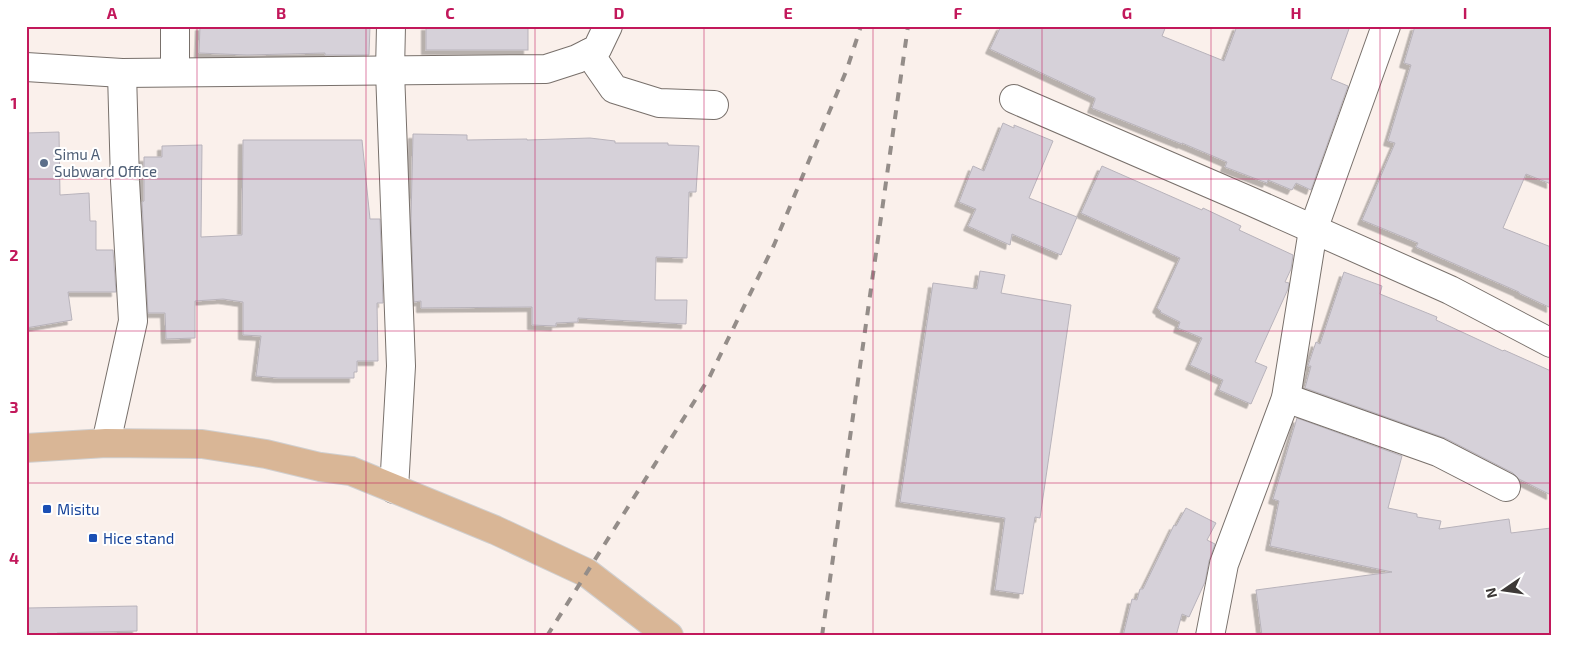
<svg xmlns="http://www.w3.org/2000/svg" width="1577" height="662" font-family="'Exo 2',sans-serif">
	<style>
		.building { fill: #d6d1d9; stroke: #b8b3bb; filter: url(#shadow) }
		.lines { fill: none; stroke-linecap: round; stroke-linejoin: round }
		.minor-casing { stroke: #78706b; stroke-width: 30 }
		.major-casing { stroke: #d0cfcf; stroke-width: 30 }
		.minor { stroke: #fff; stroke-width: 28 }
		.major { stroke: #d9b696; stroke-width: 28 }
		.rail { stroke: #948d89; stroke-width: 4; stroke-dasharray: 9 9; stroke-linecap: butt }
		.grid { fill: none; stroke: #c2185b; stroke-width: 1; stroke-opacity: 0.55 }
		.service-dot { fill: #5c6f8a; stroke: #fff; stroke-width: 2 }
		.transit-dot { fill: #1a4fb4; stroke: #fff; stroke-width: 2 }
		.labels { text-anchor: middle; dominant-baseline: central; stroke-width: 4; stroke-linejoin: round; paint-order: stroke }
		.service-label { font-size: 15px; fill: #4e5e75; stroke: #fff; text-anchor: start }
		.transit-label { font-size: 15px; fill: #164399; stroke: #fff; text-anchor: start }
		.neatline { fill: none; stroke: #c2185b; stroke-width: 2 }
		.grid-label { font-size: 16px; text-anchor: middle; font-weight: bold; fill: #c2185b }
	</style>
	<defs>
		<filter id="shadow"><feDropShadow dx="-4.5" dy="4.5" stdDeviation="0" flood-color="#0004"/></filter>
	</defs>
	<rect width="100%" height="100%" fill="#faf0eb"/>
	<g class="building">
		<path d="M 200,26 L 370,26 L 369,55 L 325,55 L 325,53 L 247,55 L 199,53 Z"/>
		<rect x="426" y="26" width="102" height="24"/>
		<path d="M 1001,26 L 1166,26 L 1162,36 L 1224,61 L 1237,26 L 1350,26 L 1331,79 L 1348,86 L 1311,190 L 1296,183 L 1292,190 L 1268,180 L 1267,183 L 1225,167 L 1227,162 L 1182,143 L 1182,144 L 1092,108 L 1095,100 L 1095,98 L 990,49 Z"/>
		<path d="M 1415,26 L 1551,26 L 1551,184 L 1526,174 L 1503,228 L 1551,247 L 1551,308 L 1519,293 L 1519,292 L 1416,247 L 1418,243 L 1362,220 L 1395,143 L 1388,141 L 1411,65 L 1404,63 Z"/>
		<path d="M 1003,123 L 1014,128 L 1014,125 L 1053,141 L 1029,198 L 1077,217 L 1061,255 L 1012,234 L 1010,245 L 968,226 L 976,209 L 959,202 L 973,166 L 984,171 Z"/>
		<path d="M 59,132 L 60,195 L 89,193 L 90,221 L 96,221 L 96,250 L 113,250 L 116,292 L 68,292 L 72,320 L 26,328 L 26,133 Z"/>
		<path d="M 413,134 L 467,135 L 467,140 L 527,139 L 527,140 L 590,138 L 615,141 L 615,143 L 668,143 L 668,145 L 699,146 L 696,192 L 689,192 L 687,258 L 656,257 L 655,300 L 687,300 L 686,324 L 578,318 L 578,322 L 556,323 L 556,326 L 532,325 L 532,307 L 421,308 L 421,301 L 414,302 L 411,219 Z"/>
		<path d="M 243,140 L 362,140 L 370,219 L 380,219 L 383,303 L 377,303 L 378,361 L 357,361 L 357,372 L 354,372 L 354,378 L 278,378 L 256,376 L 261,336 L 243,335 L 243,302 L 223,299 L 195,301 L 195,338 L 166,339 L 165,313 L 148,313 L 142,202 L 144,201 L 144,157 L 162,157 L 162,146 L 202,145 L 201,237 L 242,235 Z"/>
		<path d="M 1102,166 L 1202,210 L 1203,208 L 1241,226 L 1239,230 L 1293,255 L 1291,269 L 1285,282 L 1289,283 L 1288,289 L 1255,362 L 1267,367 L 1251,404 L 1219,390 L 1223,380 L 1190,365 L 1202,338 L 1178,328 L 1180,322 L 1160,312 L 1161,311 L 1157,308 L 1180,258 L 1081,213 Z"/>
		<path d="M 980,271 L 1005,275 L 1001,293 L 1071,305 L 1040,518 L 1035,517 L 1023,594 L 995,590 L 1005,518 L 900,502 L 933,283 L 977,289 Z"/>
		<path d="M 1344,272 L 1382,286 L 1380,294 L 1437,317 L 1436,320 L 1503,351 L 1504,350 L 1551,371 L 1551,495 L 1519,479 L 1513,473 L 1445,438 L 1305,388 L 1311,366 L 1308,366 L 1316,342 L 1320,344 Z"/>
		<path d="M 1297,418 L 1402,456 L 1388,508 L 1417,514 L 1417,517 L 1441,521 L 1439,529 L 1509,519 L 1511,533 L 1551,528 L 1551,636 L 1262,636 L 1256,590 L 1392,572 L 1270,546 L 1279,501 L 1273,499 Z"/>
		<path d="M 1186,508 L 1216,523 L 1207,540 L 1215,544 L 1209,561 L 1205,582 L 1189,617 L 1182,614 L 1176,636 L 1123,636 L 1132,599 L 1137,600 L 1140,589 L 1143,589 L 1174,525 L 1176,526 Z"/>
		<path d="M 137,606 L 137,631 L 57,633 L 57,636 L 28,636 L 27,608 Z"/>
	</g>
	<g class="lines">
		<defs>
			<g id="minor">
				<path d="M 175,26 L 175,72"/>
				<path d="M 391,26 L 390,71 L 401,366 L 394,489"/>
				<path d="M 589,53 L 614,89 L 659,103 L 714,105"/>
				<path d="M 26,67 L 122,73 L 546,69 L 577,59 L 597,49 L 608,26"/>
				<path d="M 1014,99 L 1250,201 L 1450,290 L 1551,343"/>
				<path d="M 1286,398 L 1438,452 L 1506,487"/>
				<path d="M 106,443 L 133,321 L 125,181 L 122,73"/>
				<path d="M 1210,636 L 1224,564 L 1286,398 L 1313,230 L 1386,26"/>
			</g>
			<path id="major" d="M 26,448 L 106,443 L 202,444 L 266,454 L 320,467 L 351,471 L 495,530 L 587,573 L 669,636"/>
		</defs>
		<use href="#minor" class="minor-casing"/>
		<use href="#major" class="major-casing"/>
		<use href="#minor" class="minor"/>
		<use href="#major" class="major"/>
		<g class="rail">
			<path d="M 547,636 L 709,378 L 774,245 L 847,69 L 861,26"/>
			<path d="M 822,636 L 908,26"/>
		</g>
	</g>
	<path class="grid" d="M 197,26 L 197,636M 366,26 L 366,636M 535,26 L 535,636M 704,26 L 704,636M 873,26 L 873,636M 1042,26 L 1042,636M 1211,26 L 1211,636M 1380,26 L 1380,636M 26,179 L 1551,179M 26,331 L 1551,331M 26,483 L 1551,483"/>
	<circle class="service-dot" cx="44" cy="163" r="5"/>
	<g class="transit-dot">
		<rect x="42" y="504" width="10" height="10" rx="2.5"/>
		<rect x="88" y="533" width="10" height="10" rx="2.5"/>
	</g>
	<g class="labels">
		<g class="service-label">
			<text x="54" y="154">Simu A<tspan x="54" dy="17">Subward Office</tspan></text>
		</g>
		<g class="transit-label">
			<text x="57" y="509">Misitu</text>
			<text x="103" y="538">Hice stand</text>
		</g>
	</g>
	<rect width="1577" height="662" fill="none" stroke="#ffffff" stroke-width="55"/>
	<g transform="translate(1504 590) rotate(257)" stroke="#ffffff" stroke-width="4" paint-order="stroke">
	<path d="M0-4L9 19L0 12L-9 19Z" fill="#3d3937"/>
	<text y="-8" font-size="14" font-weight="bold" text-anchor="middle" fill="#3d3937">N</text>
	</g>
	<rect x="28" y="28" width="1522" height="606" class="neatline"/>
	<g class="grid-label">
		<text x="112" y="19">A</text>
		<text x="281" y="19">B</text>
		<text x="450" y="19">C</text>
		<text x="619" y="19">D</text>
		<text x="788" y="19">E</text>
		<text x="958" y="19">F</text>
		<text x="1127" y="19">G</text>
		<text x="1296" y="19">H</text>
		<text x="1465" y="19">I</text>
		<text x="14" y="109">1</text>
		<text x="14" y="261">2</text>
		<text x="14" y="413">3</text>
		<text x="14" y="564">4</text>
	</g>
</svg>
